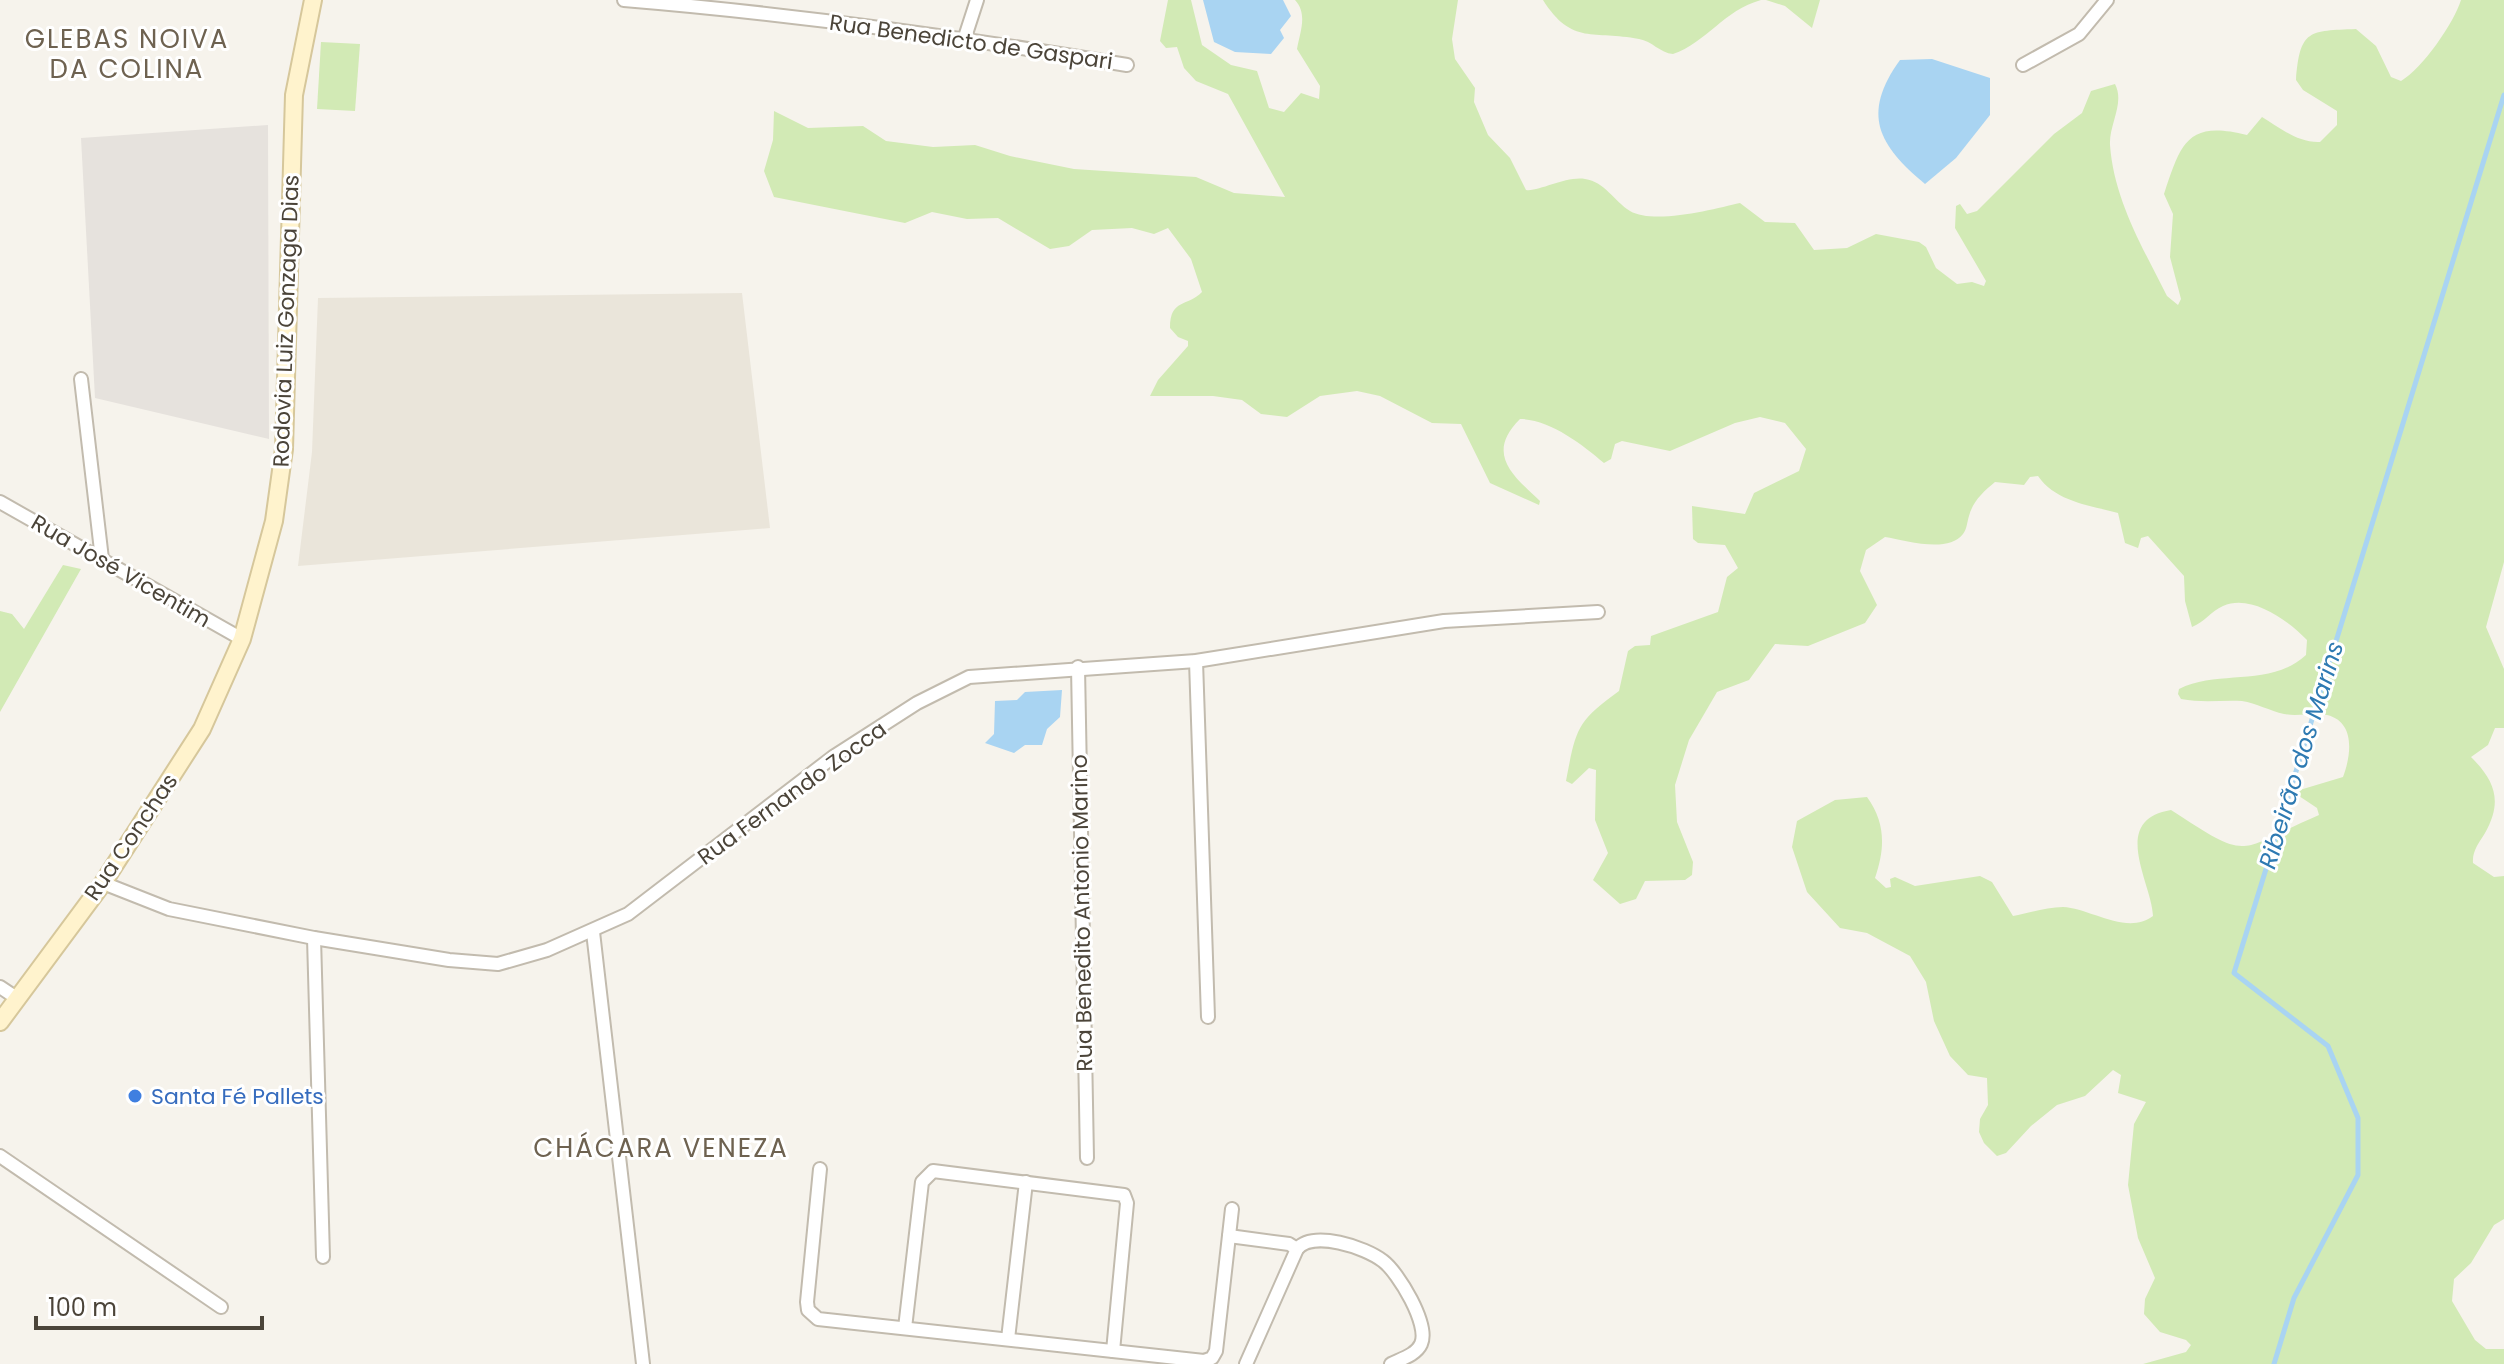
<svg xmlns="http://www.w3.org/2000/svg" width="2504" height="1364" font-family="Poppins,sans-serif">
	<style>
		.residential { fill: #eae5da }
		.industrial { fill: #e6e2dd }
		.green { fill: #d2eab5 }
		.water { fill: #a9d4f2 }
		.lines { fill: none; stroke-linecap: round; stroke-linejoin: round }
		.stream { stroke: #a9d4f2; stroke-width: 5 }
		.minor-casing { stroke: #c2bbae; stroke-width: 16 }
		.secondary-casing { stroke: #d6c79b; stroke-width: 20 }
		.minor { stroke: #fff; stroke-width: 12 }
		.secondary { stroke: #fff3cd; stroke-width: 16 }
		.shop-dot { fill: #3f7fe0; stroke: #fff; stroke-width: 3 }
		.labels { text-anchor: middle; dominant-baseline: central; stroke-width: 6; stroke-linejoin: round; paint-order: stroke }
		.street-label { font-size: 22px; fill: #4b4439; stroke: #fff }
		.shop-label { font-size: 22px; fill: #366cbe; stroke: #fff; text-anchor: start }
		.water-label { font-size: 24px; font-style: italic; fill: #2e7ab2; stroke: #fff }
		.quarter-label { font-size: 26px; letter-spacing: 2px; fill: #6e6250; stroke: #fff }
	</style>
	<rect width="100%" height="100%" fill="#f6f3ec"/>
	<path class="residential" d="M 742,293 L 770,528 L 298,566 L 312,452 L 318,298 Z"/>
	<path class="industrial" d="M 268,125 L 269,439 L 95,398 L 81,138 Z"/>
	<g class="green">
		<path d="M 1168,0 L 1191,0 L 1202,45 L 1231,65 L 1257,71 L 1269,108 L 1284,112 L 1301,93 L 1319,99 L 1320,86 L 1297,49 C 1300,32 1308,14 1295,0 L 1458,0 L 1452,39 L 1455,59 L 1475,88 L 1474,102 L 1488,135 L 1510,158 L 1526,190 C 1539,192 1565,176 1585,179 C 1605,182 1614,201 1630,211 C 1654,225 1714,209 1740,203 L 1765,222 L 1795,223 L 1814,250 L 1847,248 L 1876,234 L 1919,242 L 1926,247 L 1936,268 L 1957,284 L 1972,282 L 1984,286 L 1986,281 L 1955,228 L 1956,206 L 1960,204 L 1967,214 L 1977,211 L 2054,134 L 2082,113 L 2091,91 L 2115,84 C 2125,103 2109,124 2110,145 C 2114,200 2143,248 2167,296 L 2178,305 L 2181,299 L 2170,257 L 2173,214 L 2164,194 C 2181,143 2187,120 2247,135 L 2262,117 C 2280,128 2298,143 2320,142 L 2337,125 L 2337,111 L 2303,90 L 2296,80 C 2300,29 2309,31 2356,29 L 2376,46 L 2391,77 L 2401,81 C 2422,69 2454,23 2461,0 L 2504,0 L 2504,562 L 2486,627 L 2504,669 L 2504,728 L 2495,728 L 2488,745 L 2471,757 C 2495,781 2503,801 2485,833 C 2479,843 2472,851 2473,863 L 2494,877 L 2504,876 L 2504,1219 L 2494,1225 L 2471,1263 L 2454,1279 L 2452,1301 L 2475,1340 L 2486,1349 L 2504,1349 L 2504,1364 L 2143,1364 L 2186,1352 L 2191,1345 L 2186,1340 L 2160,1332 L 2144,1314 L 2145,1299 L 2155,1278 L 2138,1238 L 2128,1185 L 2134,1124 L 2146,1102 L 2118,1093 L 2121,1075 L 2113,1070 L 2085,1096 L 2057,1105 L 2031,1126 L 2006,1153 L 1997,1156 L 1984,1143 L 1979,1132 L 1980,1119 L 1988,1105 L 1987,1078 L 1968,1075 L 1950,1056 L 1934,1021 L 1926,982 L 1910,956 L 1867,933 L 1840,928 L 1807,892 L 1792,847 L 1797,821 L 1835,800 L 1867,797 C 1886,823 1885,849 1875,878 L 1886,888 L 1891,887 L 1890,879 L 1895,877 L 1915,886 L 1980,876 L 1992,882 L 2013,916 C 2029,913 2047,907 2063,907 C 2090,908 2127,936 2153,916 C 2152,883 2109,820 2171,810 C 2252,863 2235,851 2319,815 L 2317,808 L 2293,792 L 2343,777 C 2351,756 2356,722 2327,715 C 2313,712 2298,717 2284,714 C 2270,711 2256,703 2242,701 C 2221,700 2202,703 2181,699 L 2178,694 L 2179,689 C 2220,669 2270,688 2306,655 L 2307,640 C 2289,621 2251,593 2223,606 C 2211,611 2205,622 2192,627 L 2185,601 L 2184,576 L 2148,536 L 2141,538 L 2138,548 L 2125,543 L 2118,513 C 2089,505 2056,502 2038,476 L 2030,477 L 2024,485 L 1995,482 C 1983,492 1973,501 1969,516 C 1967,522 1967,529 1963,534 C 1948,554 1905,540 1885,537 L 1866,550 L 1860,571 L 1877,605 L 1865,623 L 1808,646 L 1775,644 L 1749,680 L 1717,692 L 1689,740 L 1675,785 L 1677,822 L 1693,862 L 1692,875 L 1685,880 L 1645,881 L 1636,899 L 1620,904 L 1593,880 L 1608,853 L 1595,820 L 1596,770 L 1589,768 L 1572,784 L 1566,781 C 1576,729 1576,722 1619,691 L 1628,651 L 1635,646 L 1650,645 L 1651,636 L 1718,612 L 1727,577 L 1738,568 L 1725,545 L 1698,543 L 1693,539 L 1692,506 L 1745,514 L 1754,493 L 1799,471 L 1806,449 L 1785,423 L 1760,417 L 1735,423 L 1670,451 L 1622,441 L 1615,444 L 1611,459 L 1604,463 C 1582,444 1549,419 1520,419 C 1486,453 1511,474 1540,501 L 1539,505 L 1490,483 L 1461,424 L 1432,423 L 1380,396 L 1357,391 L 1320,396 L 1287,417 L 1261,414 L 1242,400 L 1213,396 L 1150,396 L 1158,380 L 1188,346 L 1188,341 L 1178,337 L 1170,328 C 1170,298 1188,307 1202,292 L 1191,259 L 1168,228 L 1154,234 L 1132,228 L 1092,230 L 1069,246 L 1050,249 L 998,218 L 967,219 L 932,212 L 905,223 L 774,197 L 764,171 L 773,140 L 774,111 L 808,128 L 863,126 L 886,141 L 933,147 L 975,145 L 1010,156 L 1074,169 L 1196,177 L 1234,193 L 1285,197 L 1228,94 L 1196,81 L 1184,68 L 1177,47 L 1166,48 L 1160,41 Z"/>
		<path d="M 1543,0 L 1761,0 C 1724,10 1706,43 1673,54 C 1660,53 1652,41 1639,39 C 1594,30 1572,46 1543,0 Z"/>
		<path d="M 1766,0 L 1820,0 L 1812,28 L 1785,6 Z"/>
		<path d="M 321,42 L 360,44 L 355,111 L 317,109 Z"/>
		<path d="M 63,565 L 81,569 L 0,712 L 0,611 L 12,614 L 24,629 Z"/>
	</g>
	<g class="water">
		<path d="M 1203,0 L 1283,0 L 1291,16 L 1280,30 L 1284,38 L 1271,54 L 1235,52 L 1214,42 Z"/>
		<path d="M 1932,59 L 1990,78 L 1990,115 L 1956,158 L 1925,184 C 1878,145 1861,114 1900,60 Z"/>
		<path d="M 1062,690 L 1060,717 L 1047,729 L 1042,745 L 1025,745 L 1014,753 L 985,743 L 994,734 L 995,701 L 1017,700 L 1025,692 Z"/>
	</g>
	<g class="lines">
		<path class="stream" d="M 2274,1364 L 2294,1298 L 2358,1175 L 2358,1118 L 2328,1046 L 2234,973 L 2504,95"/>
		<defs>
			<g id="minor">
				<path d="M 624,0 C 793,14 960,37 1127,65"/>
				<path d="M 965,37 L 977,0"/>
				<path d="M 2023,65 L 2079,34 L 2107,0"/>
				<path d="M 81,379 L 102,559"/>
				<path d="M 0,502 L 242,639"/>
				<path d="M 1196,661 L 1208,1017"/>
				<path d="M 1078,667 L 1087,1158"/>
				<path d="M 103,883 L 169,909 L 314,938 L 449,960 L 498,964 L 547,950 L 628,914 L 833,757 L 917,703 L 969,677 L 1196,661 L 1444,621 L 1598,612"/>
				<path d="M 593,932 L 643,1364"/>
				<path d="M 314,938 L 323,1257"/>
				<path d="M 0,987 L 15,997"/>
				<path d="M 0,1156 L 221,1307"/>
				<path d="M 820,1169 L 807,1302 L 808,1310 L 818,1319 L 1204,1361 L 1212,1358 L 1216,1351 L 1232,1209"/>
				<path d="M 1229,1236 L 1289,1244 L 1297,1249"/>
				<path d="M 905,1328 L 922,1182 L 933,1171 L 1124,1195 L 1127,1203 L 1113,1351"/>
				<path d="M 1008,1339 L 1026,1182"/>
				<path d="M 1246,1364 L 1297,1249 C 1313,1230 1365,1247 1383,1261 C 1398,1272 1430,1325 1421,1344 C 1416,1355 1401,1359 1391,1364"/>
			</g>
			<path id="secondary" d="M 0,1022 L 103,883 L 202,729 L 242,639 L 274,521 L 284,449 L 294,95 L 313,0"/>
		</defs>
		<use href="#minor" class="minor-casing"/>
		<use href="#secondary" class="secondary-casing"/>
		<use href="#minor" class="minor"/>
		<use href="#secondary" class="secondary"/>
	</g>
	<circle class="shop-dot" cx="135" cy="1096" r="8"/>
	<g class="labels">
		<g class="street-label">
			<text transform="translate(971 42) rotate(8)">Rua Benedicto de Gaspari</text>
			<text transform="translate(286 321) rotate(-88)">Rodovia Luiz Gonzaga Dias</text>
			<text transform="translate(121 571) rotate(30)">Rua José Vicentim</text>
			<text transform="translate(792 793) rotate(-36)">Rua Fernando Zocca</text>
			<text transform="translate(131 837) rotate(-56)">Rua Conchas</text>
			<text transform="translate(1082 913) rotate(-91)">Rua Benedito Antonio Marino</text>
		</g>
		<g class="shop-label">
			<text x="151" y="1096">Santa Fé Pallets</text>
		</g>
		<g class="water-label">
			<text transform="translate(2301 755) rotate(-73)">Ribeirão dos Marins</text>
		</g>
		<g class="quarter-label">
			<text x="127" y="39">GLEBAS NOIVA<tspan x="127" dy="30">DA COLINA</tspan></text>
			<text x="661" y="1148">CHÁCARA VENEZA</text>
		</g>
	</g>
	<path d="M36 1316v12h226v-12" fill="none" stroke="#4b4439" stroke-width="4"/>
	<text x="48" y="1316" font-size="24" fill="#4b4439" stroke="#ffffff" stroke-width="6" paint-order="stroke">100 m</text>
</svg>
